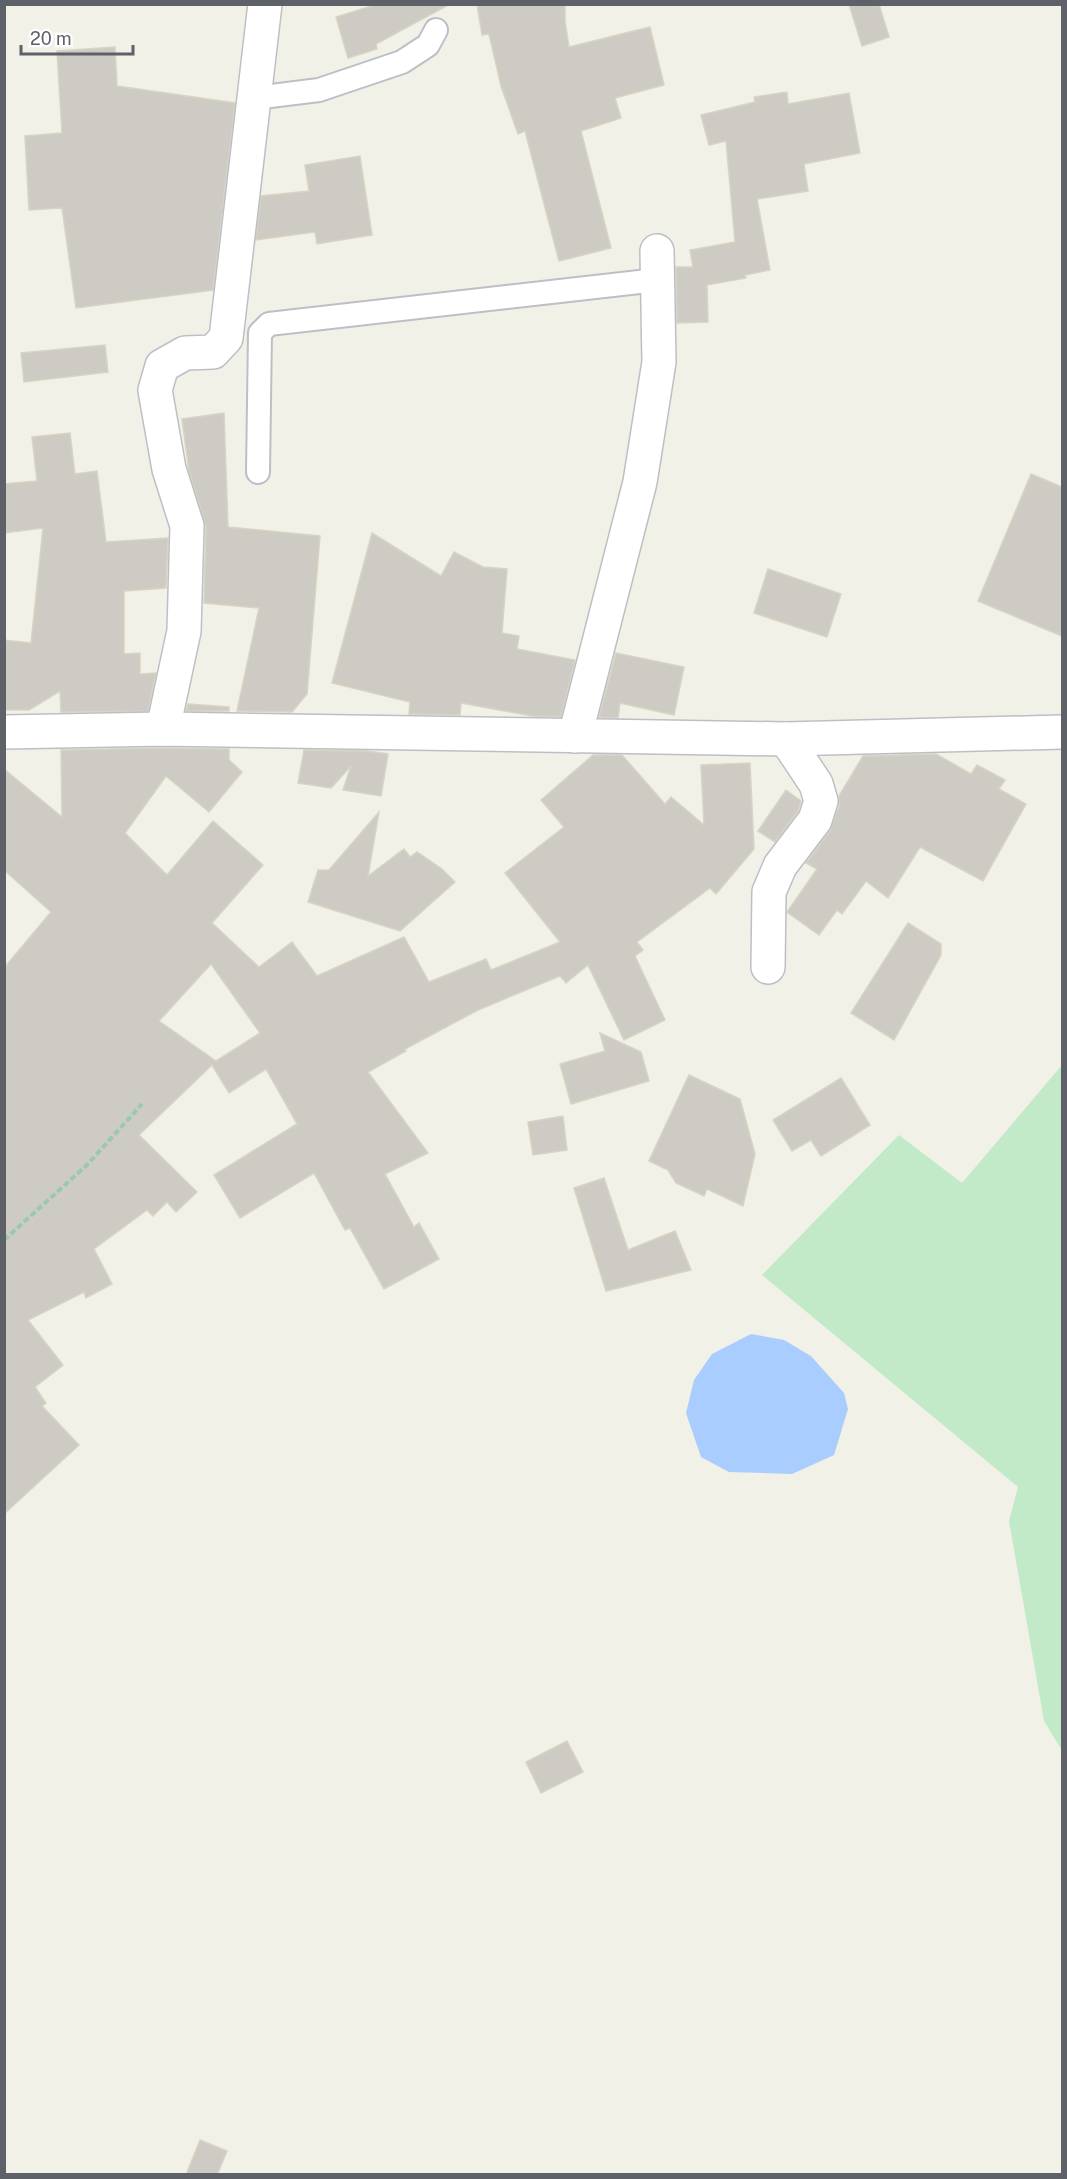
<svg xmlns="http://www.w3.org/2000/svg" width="1067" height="2179" font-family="'Public Sans',sans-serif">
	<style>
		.green { fill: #c2eac8 }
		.water { fill: #a9cdff }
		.building { fill: #cdcbc4; stroke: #d7d4c4; stroke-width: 1.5; fill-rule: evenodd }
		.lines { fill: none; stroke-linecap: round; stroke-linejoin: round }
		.lane-casing { stroke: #bebfc6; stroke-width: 26 }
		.street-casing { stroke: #bebfc6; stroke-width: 36 }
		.path { stroke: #99c9ae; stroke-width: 4; stroke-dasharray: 6 3; stroke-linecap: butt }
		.lane { stroke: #fff; stroke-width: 22 }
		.street { stroke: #fff; stroke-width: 33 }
	</style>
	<rect width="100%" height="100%" fill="#f1f1e7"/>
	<path class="green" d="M 1062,1065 L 1062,1760 L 1061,1749 L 1044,1721 L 1009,1521 L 1018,1487 L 762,1275 L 899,1135 L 962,1183 Z"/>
	<path class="water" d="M 751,1334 L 784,1340 L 811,1356 L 844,1393 L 848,1409 L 834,1455 L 792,1474 L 729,1472 L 701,1457 L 686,1413 L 694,1380 L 712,1354 Z"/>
	<g class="building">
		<path d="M 378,4 L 450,4 L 376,44 L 377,49 L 348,58 L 336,17 Z"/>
		<path d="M 477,4 L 565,4 L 565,21 L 569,47 L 650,27 L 664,85 L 615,98 L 621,118 L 581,131 L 611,248 L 559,261 L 525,131 L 518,134 L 501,86 L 489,34 L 482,35 Z"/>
		<path d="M 849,4 L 879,4 L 889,37 L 862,46 Z"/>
		<path d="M 115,47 L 117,86 L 235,103 L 213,290 L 76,308 L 62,208 L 29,210 L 25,136 L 62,133 L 57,51 Z"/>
		<path d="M 787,92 L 788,104 L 849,93 L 860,153 L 804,164 L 808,191 L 757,199 L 770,270 L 745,275 L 746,278 L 707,285 L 708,322 L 677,323 L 676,267 L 693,267 L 690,250 L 735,242 L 726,141 L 709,145 L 701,115 L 755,102 L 754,97 Z"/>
		<path d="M 360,156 L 372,235 L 317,244 L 315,232 L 256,240 L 261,196 L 309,191 L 305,165 Z"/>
		<path d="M 105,345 L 108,372 L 24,382 L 21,353 Z"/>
		<path d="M 224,413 L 228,527 L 320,536 L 307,694 L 292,712 L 237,711 L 259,608 L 204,603 L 206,526 L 189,471 L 182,419 Z"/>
		<path d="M 70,433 L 75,474 L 97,471 L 106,542 L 168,538 L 166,588 L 124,591 L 124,654 L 140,653 L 140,674 L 156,673 L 148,711 L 61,712 L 60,691 L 29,710 L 4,710 L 4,640 L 31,643 L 43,528 L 4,533 L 4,484 L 37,481 L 32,437 Z"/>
		<path d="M 1031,474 L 1062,487 L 1062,636 L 978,601 Z"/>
		<path d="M 372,533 L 441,576 L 454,552 L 483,567 L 507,569 L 502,633 L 519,636 L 517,649 L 575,660 L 561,717 L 532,716 L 461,703 L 460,715 L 409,714 L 410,702 L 332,683 Z"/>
		<path d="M 768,569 L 841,594 L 827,637 L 754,613 Z"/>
		<path d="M 616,653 L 684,667 L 674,715 L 620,703 L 618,718 L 599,717 Z"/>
		<path d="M 188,704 L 229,707 L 229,711 L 186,711 Z"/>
		<path d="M 163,748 L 229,749 L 229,760 L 242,772 L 209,812 L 166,776 L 125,833 L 167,875 L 213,821 L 263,865 L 212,923 L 259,967 L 292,942 L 317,976 L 404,937 L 429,982 L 486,959 L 491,970 L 560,942 L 505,873 L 564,827 L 541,800 L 593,755 L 622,755 L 665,804 L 671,797 L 704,825 L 701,765 L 750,763 L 754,849 L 716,894 L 710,888 L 637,942 L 643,950 L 635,956 L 665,1020 L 624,1040 L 588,965 L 566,983 L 560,976 L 478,1010 L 405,1049 L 406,1051 L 368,1072 L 428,1153 L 385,1174 L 414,1227 L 419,1223 L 439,1259 L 384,1289 L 350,1228 L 345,1230 L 314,1173 L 240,1218 L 214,1175 L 297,1124 L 266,1069 L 229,1093 L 212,1065 L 139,1135 L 197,1192 L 176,1212 L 167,1202 L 153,1216 L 147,1210 L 94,1249 L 112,1284 L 86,1298 L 84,1292 L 28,1320 L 63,1365 L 35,1387 L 46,1403 L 42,1406 L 79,1445 L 4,1514 L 4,968 L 51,912 L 4,870 L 4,769 L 62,817 L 61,750 ZM 211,964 L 260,1033 L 216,1061 L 159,1021 Z"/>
		<path d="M 304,750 L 367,751 L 388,754 L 381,796 L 343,790 L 351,766 L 331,788 L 298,783 Z"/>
		<path d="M 936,754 L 971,774 L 977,765 L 1005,780 L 999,789 L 1026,804 L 983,881 L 920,847 L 888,898 L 866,881 L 842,914 L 837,910 L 819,935 L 787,912 L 817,869 L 806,863 L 830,831 L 839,807 L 839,796 L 863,756 Z"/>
		<path d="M 786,790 L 801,801 L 798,811 L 775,842 L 758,831 Z"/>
		<path d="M 379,812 L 368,876 L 404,849 L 410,857 L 417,852 L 442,869 L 455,882 L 400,931 L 308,902 L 318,870 L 329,870 Z"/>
		<path d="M 908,923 L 941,944 L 941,955 L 894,1040 L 851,1013 Z"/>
		<path d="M 600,1033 L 641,1052 L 649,1081 L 571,1104 L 560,1064 L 605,1051 Z"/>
		<path d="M 689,1075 L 740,1099 L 755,1154 L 743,1206 L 707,1189 L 704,1196 L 676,1183 L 668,1170 L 649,1161 Z"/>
		<path d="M 841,1078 L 870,1125 L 821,1156 L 811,1140 L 792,1151 L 773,1120 Z"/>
		<path d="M 563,1116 L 567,1150 L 533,1155 L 528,1122 Z"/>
		<path d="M 604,1178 L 628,1250 L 675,1231 L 691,1270 L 606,1291 L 574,1188 Z"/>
		<path d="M 567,1741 L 583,1772 L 541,1793 L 526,1762 Z"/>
		<path d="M 200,2140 L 227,2151 L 217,2175 L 186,2175 Z"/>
	</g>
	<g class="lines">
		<defs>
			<g id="lane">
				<path d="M 254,98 L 319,90 L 402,62 L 428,45 L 436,30"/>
				<path d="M 258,472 L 260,333 L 269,324 L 657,280"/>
			</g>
			<g id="street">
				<path d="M 163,729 L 184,631 L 187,526 L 169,469 L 155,390 L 162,366 L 185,353 L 213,352 L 226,338 L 265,4"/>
				<path d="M 4,732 L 163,729 L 786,739 L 1062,732"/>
				<path d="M 575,736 L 640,482 L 659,362 L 657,251"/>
				<path d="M 768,967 L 769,892 L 780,866 L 815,820 L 821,801 L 816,784 L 786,739"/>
			</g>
		</defs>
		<use href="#lane" class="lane-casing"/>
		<use href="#street" class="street-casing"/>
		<path class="path" d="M 4,1240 L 87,1165 L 142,1104"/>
		<use href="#lane" class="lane"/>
		<use href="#street" class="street"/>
	</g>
	<rect width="1067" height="2179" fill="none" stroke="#5e6168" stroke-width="12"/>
	<path d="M21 45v9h112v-9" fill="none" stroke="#5e6168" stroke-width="3"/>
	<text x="30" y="45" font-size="18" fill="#5e6168" stroke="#ffffff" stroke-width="4.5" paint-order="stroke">20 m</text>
</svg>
